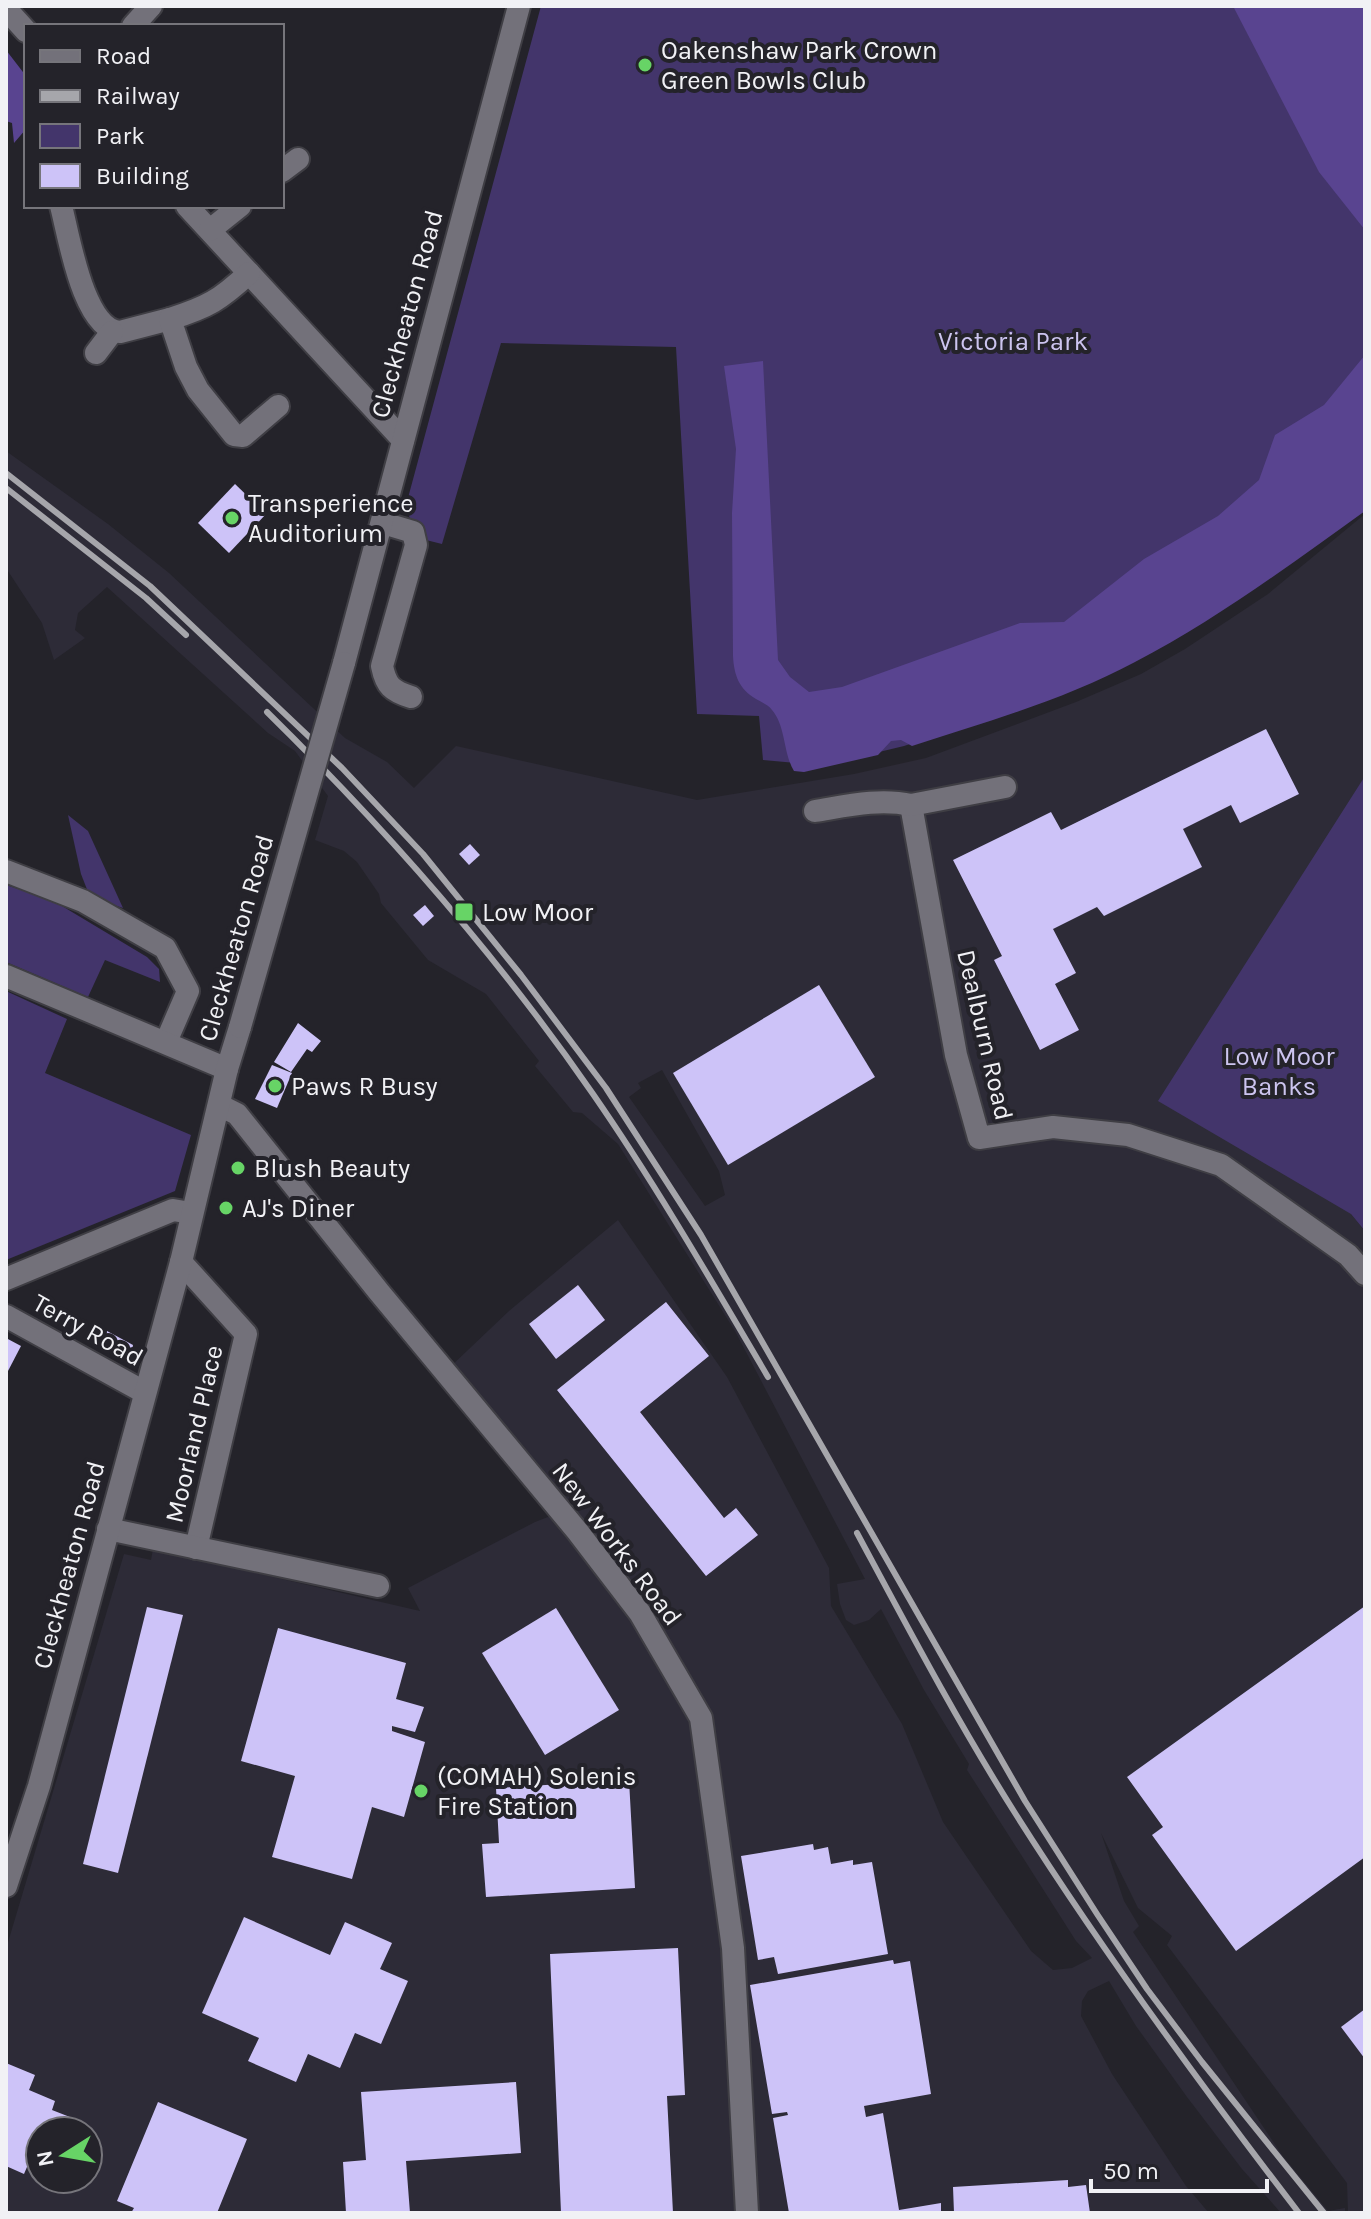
<svg xmlns="http://www.w3.org/2000/svg" width="1371" height="2219" font-family="Karla,sans-serif">
	<style>
		.built { fill: #2d2b37; fill-rule: evenodd }
		.green { fill: #43356b }
		.forest { fill: #594490 }
		.building { fill: #cdc3f8 }
		.lines { fill: none; stroke-linecap: round; stroke-linejoin: round }
		.minor-casing { stroke: #3f3e44; stroke-width: 26 }
		.tertiary-casing { stroke: #3f3e44; stroke-width: 26 }
		.minor { stroke: #73717a; stroke-width: 22 }
		.tertiary { stroke: #73717a; stroke-width: 22 }
		.rail { stroke: #a6a6ab; stroke-width: 6 }
		.tertiary-bridge-casing { stroke: #3f3e44; stroke-width: 26; stroke-linecap: butt }
		.tertiary-bridge { stroke: #73717a; stroke-width: 22 }
		.poi-dot { fill: #67d466; stroke: #24232a; stroke-width: 3 }
		.labels { text-anchor: middle; dominant-baseline: central; stroke-width: 8; stroke-linejoin: round; paint-order: stroke }
		.poi-label { font-size: 26px; fill: #f1f1f5; stroke: #24232a; text-anchor: start }
		.street-label { font-size: 26px; fill: #f1f1f5; stroke: #24232a }
		.park-label { font-size: 26px; fill: #ccc4ef; stroke: #24232a }
	</style>
	<rect width="100%" height="100%" fill="#24232a"/>
	<path class="built" d="M 6,451 L 108,524 L 169,573 L 345,738 L 387,762 L 414,788 L 456,746 L 697,800 L 854,774 L 926,758 L 1076,702 L 1141,674 L 1185,649 L 1268,594 L 1365,514 L 1365,779 L 1351,1214 L 1365,1231 L 1365,2213 L 1348,2213 L 1347,2183 L 1167,1945 L 1172,1936 L 1138,1908 L 1101,1833 L 1124,1901 L 1139,1926 L 1133,1932 L 1282,2155 L 1328,2211 L 1345,2208 L 1345,2213 L 1281,2213 L 1242,2169 L 1187,2097 L 1136,2026 L 1109,1981 L 1088,1991 L 1082,2001 L 1081,2016 L 1112,2074 L 1186,2186 L 1209,2213 L 6,2213 L 6,1949 L 124,1554 L 151,1560 L 153,1549 L 420,1611 L 408,1588 L 535,1522 L 574,1507 L 448,1369 L 509,1311 L 618,1220 L 727,1377 L 829,1568 L 831,1606 L 902,1724 L 943,1822 L 1031,1951 L 1053,1970 L 1072,1968 L 1092,1958 L 1076,1941 L 967,1770 L 969,1764 L 924,1690 L 881,1609 L 869,1620 L 854,1625 L 846,1620 L 840,1604 L 837,1584 L 865,1579 L 735,1331 L 618,1144 L 582,1113 L 573,1112 L 535,1066 L 539,1061 L 486,994 L 428,960 L 381,903 L 379,894 L 357,862 L 344,851 L 315,840 L 328,796 L 295,751 L 268,733 L 107,587 L 78,613 L 75,630 L 85,638 L 54,660 L 42,623 L 6,568 ZM 662,1070 L 719,1171 L 725,1195 L 705,1206 L 629,1097 L 641,1088 L 638,1083 ZM 40,2131 L 88,2131 L 88,2179 L 40,2179 Z"/>
	<g class="green">
		<path d="M 541,6 L 1340,6 L 1365,52 L 1365,477 L 1072,690 L 904,746 L 850,759 L 796,763 L 763,760 L 759,716 L 697,714 L 676,347 L 501,343 L 442,544 L 422,539 L 405,509 Z"/>
		<path d="M 1365,776 L 1365,1231 L 1351,1214 L 1158,1101 Z"/>
		<path d="M 68,815 L 88,831 L 123,908 L 90,897 L 81,874 Z"/>
		<path d="M 6,885 L 52,900 L 147,957 L 159,969 L 160,982 L 105,960 L 88,997 L 6,962 Z"/>
		<path d="M 6,991 L 67,1019 L 45,1073 L 191,1135 L 175,1191 L 6,1260 Z"/>
	</g>
	<g class="forest">
		<path d="M 1233,6 L 1365,6 L 1365,230 L 1319,172 Z"/>
		<path d="M 6,50 L 26,76 L 26,129 L 14,143 L 12,123 L 6,121 Z"/>
		<path d="M 1365,355 L 1365,511 C 1291,564 1216,620 1135,662 C 1066,699 987,722 912,746 L 901,740 L 891,741 L 878,755 L 804,772 L 794,771 C 783,753 786,726 772,710 C 769,705 761,702 756,699 C 739,689 734,675 733,656 L 732,513 L 736,449 L 724,366 L 763,361 L 778,660 L 790,677 L 809,692 L 842,687 L 1020,623 L 1064,622 L 1144,559 L 1218,516 L 1259,480 L 1275,435 L 1324,405 Z"/>
	</g>
	<g class="building">
		<path d="M 235,484 L 266,514 L 229,553 L 198,523 Z"/>
		<path d="M 1266,729 L 1299,794 L 1240,823 L 1231,805 L 1183,829 L 1202,867 L 1104,916 L 1097,907 L 1053,929 L 1076,973 L 1055,984 L 1079,1030 L 1040,1050 L 994,960 L 1002,956 L 953,860 L 1051,812 L 1061,830 Z"/>
		<path d="M 470,844 L 480,855 L 469,865 L 459,854 Z"/>
		<path d="M 425,905 L 434,916 L 423,926 L 413,915 Z"/>
		<path d="M 819,985 L 875,1077 L 728,1165 L 673,1073 Z"/>
		<path d="M 298,1023 L 321,1041 L 312,1052 L 307,1049 L 291,1072 L 274,1062 Z"/>
		<path d="M 272,1065 L 292,1073 L 277,1108 L 255,1099 Z"/>
		<path d="M 578,1285 L 605,1320 L 556,1359 L 529,1324 Z"/>
		<path d="M 666,1302 L 709,1356 L 640,1412 L 724,1518 L 736,1508 L 758,1535 L 706,1576 L 557,1390 Z"/>
		<path d="M 107,1331 L 133,1345 L 131,1355 L 119,1356 L 101,1343 Z"/>
		<path d="M 6,1338 L 21,1346 L 8,1371 L 6,1370 Z"/>
		<path d="M 1365,1606 L 1365,1857 L 1236,1951 L 1152,1835 L 1163,1827 L 1127,1777 Z"/>
		<path d="M 147,1607 L 183,1615 L 118,1873 L 83,1864 Z"/>
		<path d="M 556,1608 L 619,1710 L 545,1755 L 482,1653 Z"/>
		<path d="M 278,1628 L 406,1663 L 396,1699 L 424,1707 L 415,1732 L 392,1726 L 392,1731 L 425,1742 L 404,1817 L 372,1807 L 352,1879 L 272,1857 L 295,1776 L 241,1761 Z"/>
		<path d="M 629,1780 L 635,1888 L 486,1897 L 482,1844 L 499,1843 L 496,1788 Z"/>
		<path d="M 813,1844 L 814,1850 L 828,1847 L 831,1864 L 853,1860 L 853,1865 L 872,1862 L 888,1954 L 778,1974 L 774,1957 L 758,1960 L 741,1856 Z"/>
		<path d="M 244,1917 L 330,1955 L 345,1922 L 392,1943 L 380,1969 L 408,1981 L 381,2044 L 355,2033 L 340,2068 L 308,2054 L 296,2082 L 248,2061 L 259,2038 L 202,2013 Z"/>
		<path d="M 678,1948 L 685,2095 L 667,2096 L 673,2213 L 561,2213 L 550,1954 Z"/>
		<path d="M 893,1960 L 894,1964 L 910,1961 L 931,2094 L 864,2106 L 866,2117 L 883,2113 L 899,2210 L 941,2203 L 941,2213 L 789,2213 L 773,2118 L 788,2115 L 787,2112 L 772,2114 L 750,1985 Z"/>
		<path d="M 1365,2009 L 1365,2059 L 1341,2027 Z"/>
		<path d="M 6,2063 L 35,2075 L 29,2090 L 55,2101 L 52,2110 L 75,2119 L 70,2131 L 40,2131 L 40,2150 L 35,2148 L 24,2174 L 6,2166 Z"/>
		<path d="M 516,2082 L 521,2153 L 406,2161 L 410,2213 L 346,2213 L 343,2162 L 366,2160 L 361,2092 Z"/>
		<path d="M 158,2102 L 247,2139 L 217,2213 L 131,2213 L 134,2208 L 117,2201 Z"/>
		<path d="M 1068,2180 L 1068,2187 L 1086,2185 L 1090,2213 L 954,2213 L 953,2187 Z"/>
	</g>
	<g class="lines">
		<defs>
			<g id="minor">
				<path d="M 6,9 L 26,31"/>
				<path d="M 133,26 L 151,6"/>
				<path d="M 282,171 L 298,159"/>
				<path d="M 61,206 C 69,236 83,329 120,332 L 170,319"/>
				<path d="M 187,206 L 403,440"/>
				<path d="M 210,230 L 240,206"/>
				<path d="M 249,273 C 220,300 208,307 170,319 L 186,367 L 198,390 L 234,435 L 243,436 L 278,406"/>
				<path d="M 96,353 L 112,332"/>
				<path d="M 383,523 L 413,532 L 416,545 L 382,666 C 386,686 392,691 411,697"/>
				<path d="M 911,805 L 956,1055 L 979,1138 L 1053,1127 L 1128,1135 L 1221,1165 L 1348,1255 L 1365,1274"/>
				<path d="M 815,811 C 846,806 879,798 911,805 L 1005,787"/>
				<path d="M 6,871 L 83,901 L 165,948 L 188,991 L 166,1042"/>
				<path d="M 6,976 L 227,1069"/>
				<path d="M 181,1262 L 246,1334 L 196,1548"/>
				<path d="M 6,1279 L 173,1210 L 191,1213"/>
				<path d="M 6,1316 L 144,1392"/>
				<path d="M 108,1529 L 378,1586"/>
			</g>
			<g id="tertiary">
				<path d="M 344,663 L 519,6"/>
				<path d="M 219,1105 L 237,1114 L 379,1292 L 578,1532 L 640,1613 L 701,1718 L 733,1948 L 747,2213"/>
				<path d="M 6,1886 L 39,1786 L 181,1262 L 227,1069 L 240,1027"/>
			</g>
		</defs>
		<use href="#minor" class="minor-casing"/>
		<use href="#tertiary" class="tertiary-casing"/>
		<use href="#minor" class="minor"/>
		<use href="#tertiary" class="tertiary"/>
		<g class="rail">
			<path d="M 6,473 L 150,586 L 342,768 L 423,854 L 521,975 L 606,1088 L 701,1235 L 1025,1801 L 1097,1914 L 1147,1989 L 1202,2062 L 1324,2213"/>
			<path d="M 6,488 L 146,598 L 186,635"/>
			<path d="M 267,712 C 387,830 497,955 593,1094 C 656,1185 712,1282 768,1377"/>
			<path d="M 857,1533 C 908,1628 958,1723 1015,1813 C 1103,1952 1199,2083 1299,2213"/>
		</g>
		<defs>
			<path id="tertiary-bridge" d="M 240,1027 L 344,663"/>
		</defs>
		<use href="#tertiary-bridge" class="tertiary-bridge-casing"/>
		<use href="#tertiary-bridge" class="tertiary-bridge"/>
	</g>
	<g class="poi-dot">
		<circle cx="645" cy="65" r="8"/>
		<circle cx="232" cy="518" r="8"/>
		<rect x="454" y="902" width="20" height="20" rx="4"/>
		<circle cx="275" cy="1086" r="8"/>
		<circle cx="238" cy="1168" r="8"/>
		<circle cx="226" cy="1208" r="8"/>
		<circle cx="421" cy="1791" r="8"/>
	</g>
	<g class="labels">
		<g class="poi-label">
			<text x="661" y="50">Oakenshaw Park Crown<tspan x="661" dy="30">Green Bowls Club</tspan></text>
			<text x="248" y="503">Transperience<tspan x="248" dy="30">Auditorium</tspan></text>
			<text x="482" y="912">Low Moor</text>
			<text x="291" y="1086">Paws R Busy</text>
			<text x="254" y="1168">Blush Beauty</text>
			<text x="242" y="1208">AJ's Diner</text>
			<text x="437" y="1776">(COMAH) Solenis<tspan x="437" dy="30">Fire Station</tspan></text>
		</g>
		<g class="street-label">
			<text transform="translate(407 314) rotate(-75)">Cleckheaton Road</text>
			<text transform="translate(236 938) rotate(-74)">Cleckheaton Road</text>
			<text transform="translate(985 1035) rotate(77)">Dealburn Road</text>
			<text transform="translate(88 1330) rotate(29)">Terry Road</text>
			<text transform="translate(194 1434) rotate(-77)">Moorland Place</text>
			<text transform="translate(617 1544) rotate(53)">New Works Road</text>
			<text transform="translate(69 1565) rotate(-75)">Cleckheaton Road</text>
		</g>
		<g class="park-label">
			<text x="1013" y="341">Victoria Park</text>
			<text x="1279" y="1056">Low Moor<tspan x="1279" dy="30">Banks</tspan></text>
		</g>
	</g>
	<rect width="1371" height="2219" fill="none" stroke="#f1f1f5" stroke-width="16"/>
	<rect x="24" y="24" width="260" height="184" fill="#24232a" stroke="#76757b" stroke-width="2"/>
	<rect x="40" y="50" width="40" height="12" fill="#73717a" stroke="#76757b" stroke-width="2"/>
	<text x="96" y="64" font-size="24" fill="#f1f1f5">Road</text>
	<rect x="40" y="90" width="40" height="12" fill="#a6a6ab" stroke="#76757b" stroke-width="2"/>
	<text x="96" y="104" font-size="24" fill="#f1f1f5">Railway</text>
	<rect x="40" y="124" width="40" height="24" fill="#43356b" stroke="#76757b" stroke-width="2"/>
	<text x="96" y="144" font-size="24" fill="#f1f1f5">Park</text>
	<rect x="40" y="164" width="40" height="24" fill="#cdc3f8" stroke="#76757b" stroke-width="2"/>
	<text x="96" y="184" font-size="24" fill="#f1f1f5">Building</text>
	<g transform="translate(64 2155) rotate(259)"><circle r="38" fill="#24232a" stroke="#76757b" stroke-width="2"/>
	<path d="M0-6L14 30L0 20L-14 30Z" fill="#67d466"/>
	<text y="-12" font-size="22" font-weight="bold" text-anchor="middle" fill="#f1f1f5">N</text>
	</g>
	<path d="M1091 2179v12h176v-12" fill="none" stroke="#f1f1f5" stroke-width="4"/>
	<text x="1103" y="2179" font-size="24" fill="#f1f1f5" stroke="#24232a" stroke-width="6" paint-order="stroke">50 m</text>
</svg>
